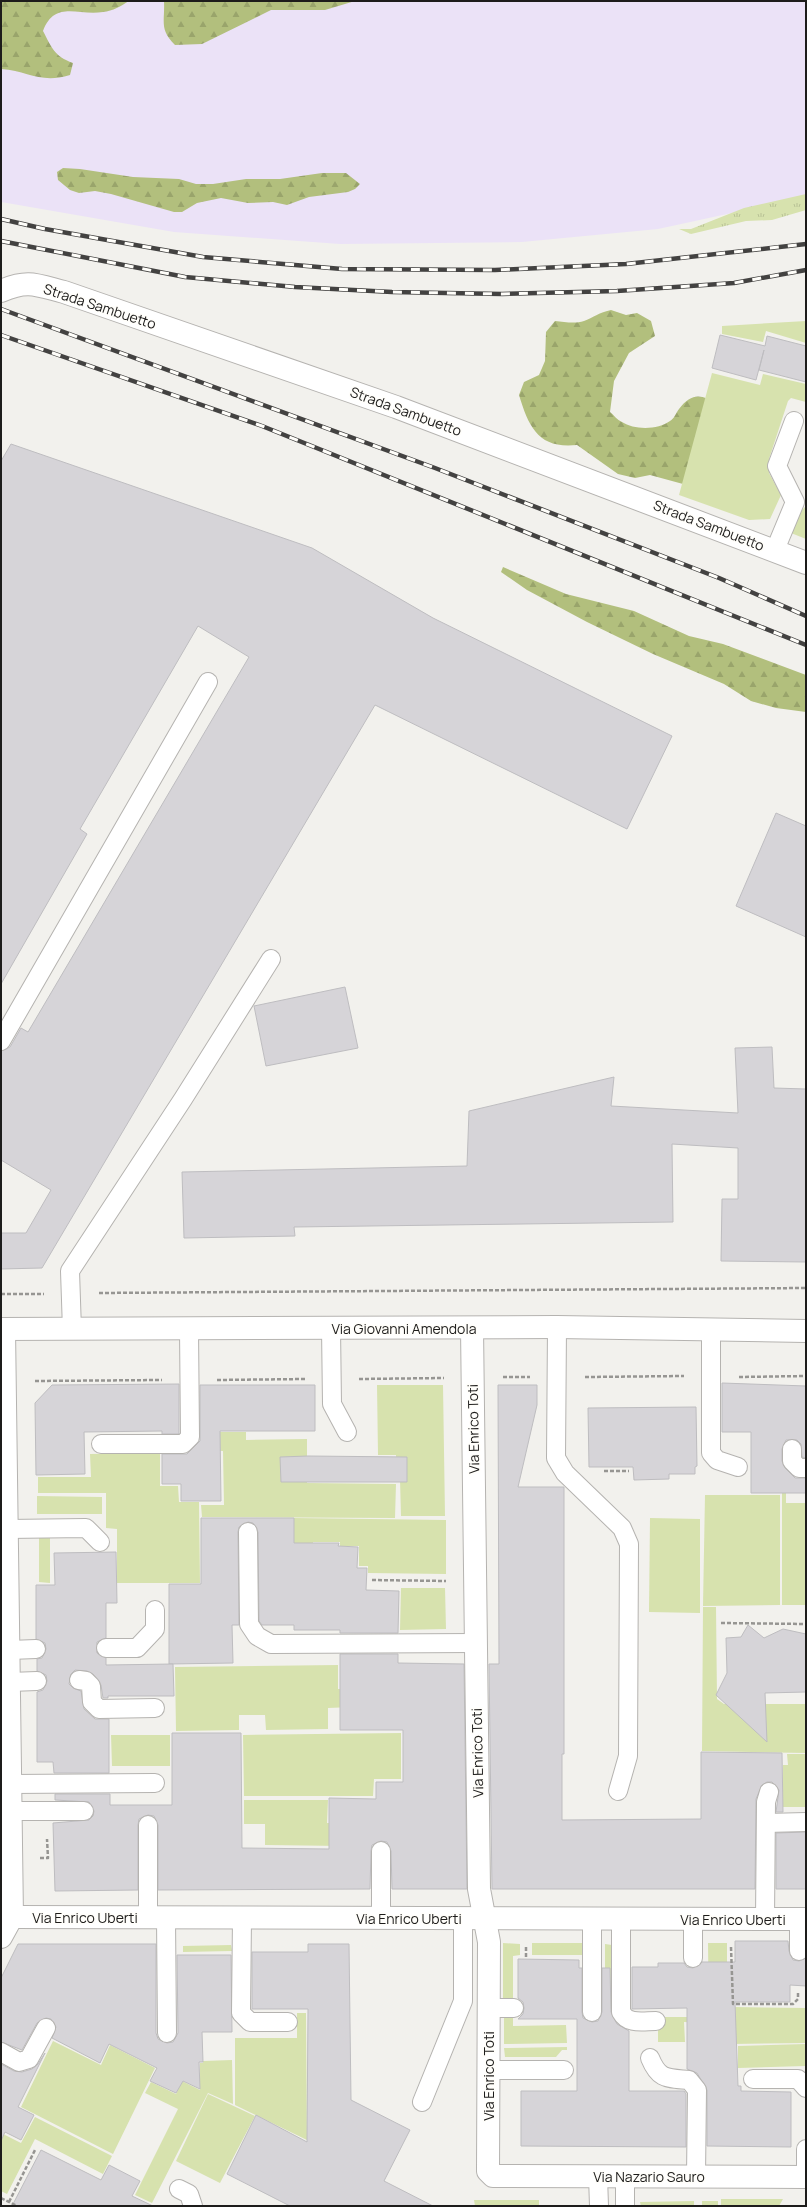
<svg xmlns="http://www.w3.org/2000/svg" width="807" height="2207" font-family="Manrope,sans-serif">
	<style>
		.industrial { fill: #ebe2f7 }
		.grass { fill: url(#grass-tufts) }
		.forest { fill: url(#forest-firs) }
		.garden { fill: #d7e2ae }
		.building { fill: #d6d4d8; stroke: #bebdc0 }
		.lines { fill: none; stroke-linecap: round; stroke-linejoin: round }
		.service-casing { stroke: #b5b3b0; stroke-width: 20 }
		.minor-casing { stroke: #b5b3b0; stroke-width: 24 }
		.secondary-casing { stroke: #b5b3b0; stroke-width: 24 }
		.path { stroke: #969592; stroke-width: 2.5; stroke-dasharray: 4 2; stroke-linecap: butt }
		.service { stroke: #fff; stroke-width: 18 }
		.minor { stroke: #fff; stroke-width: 22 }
		.secondary { stroke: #fff; stroke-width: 22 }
		.rail-casing { stroke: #434241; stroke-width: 4.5 }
		.rail { stroke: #fffefa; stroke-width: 3; stroke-dasharray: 9; stroke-linecap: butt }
		.labels { text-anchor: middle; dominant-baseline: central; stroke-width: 3; stroke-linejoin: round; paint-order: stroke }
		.street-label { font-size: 14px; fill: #1d1c1b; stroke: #fffefa }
	</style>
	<defs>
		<pattern id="grass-tufts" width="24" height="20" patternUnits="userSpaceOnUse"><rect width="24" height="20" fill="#d7e2ae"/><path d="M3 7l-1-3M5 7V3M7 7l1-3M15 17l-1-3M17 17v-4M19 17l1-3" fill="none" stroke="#b8c195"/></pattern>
		<pattern id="forest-firs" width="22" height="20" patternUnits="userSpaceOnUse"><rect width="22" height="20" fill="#b2bf7d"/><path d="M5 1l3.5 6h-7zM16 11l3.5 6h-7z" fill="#99a46b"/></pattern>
	</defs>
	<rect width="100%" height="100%" fill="#f2f1ed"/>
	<path class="industrial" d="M 1,1 L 806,1 L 806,197 L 658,229 L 522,242 L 340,244 L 174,232 L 7,203 L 1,202 Z"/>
	<path class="grass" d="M 806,194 L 806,210 L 772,220 L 746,221 L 691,234 L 679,229 L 691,229 L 744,208 Z"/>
	<g class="forest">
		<path d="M 1,1 L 129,1 C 121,6 113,11 103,12 C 77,16 55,0 43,31 C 52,48 54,56 73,63 L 70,75 C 40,84 29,71 1,69 Z"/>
		<path d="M 164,1 L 355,1 L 325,10 L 271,10 L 202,44 L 175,45 C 159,29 165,22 164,1 Z"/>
		<path d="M 63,168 L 80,169 L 133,177 L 179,179 L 196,184 L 213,184 L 246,179 L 280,179 L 322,173 L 346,173 L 360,184 L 355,189 L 348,192 L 309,197 L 287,205 L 273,202 L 248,203 L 221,198 L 197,203 L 182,212 L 174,212 L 111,194 L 95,191 L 79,193 L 70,190 L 58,180 L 57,172 Z"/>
		<path d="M 611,310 L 626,315 L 637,313 L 651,321 L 655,336 L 629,353 L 614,381 L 610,412 C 614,415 617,420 622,422 C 634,430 658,430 670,421 C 674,419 676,413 679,409 C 692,392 702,394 718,405 L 683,484 L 650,475 L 635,478 L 618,474 L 577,445 C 539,449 529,428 519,395 L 524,382 L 539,375 L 545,361 L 546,332 L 555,321 C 565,322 575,324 584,321 C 595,317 597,313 611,310 Z"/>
		<path d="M 503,567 L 566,594 L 634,611 L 689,636 L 723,644 L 806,675 L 806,712 L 776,708 L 751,701 L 724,684 L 653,654 L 587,622 L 527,590 L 501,572 Z"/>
	</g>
	<g class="garden">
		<path d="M 806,321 L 806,343 L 766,331 L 763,342 L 722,334 L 722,326 Z"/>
		<path d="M 712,373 L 760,385 L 763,374 L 806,384 L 806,402 L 791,398 L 788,401 L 769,459 L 769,473 L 781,495 L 770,519 L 749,520 L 679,495 Z"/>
		<path d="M 806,506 L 806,539 L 791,533 L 800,512 Z"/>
		<path d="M 377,1385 L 443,1385 L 445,1516 L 401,1516 L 400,1479 L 397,1480 L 396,1455 L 378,1455 Z"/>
		<path d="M 202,1432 L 246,1432 L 246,1440 L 307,1439 L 307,1483 L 396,1484 L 395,1518 L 202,1517 L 201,1505 L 224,1505 L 223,1451 L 202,1450 Z"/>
		<path d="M 160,1453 L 160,1486 L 178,1486 L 179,1502 L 199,1502 L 200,1583 L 117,1583 L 117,1529 L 106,1528 L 106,1493 L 38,1493 L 38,1477 L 91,1477 L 90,1454 Z"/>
		<path d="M 782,1481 L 786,1481 L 786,1503 L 806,1503 L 806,1605 L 782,1605 Z"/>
		<path d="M 705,1495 L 780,1495 L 780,1605 L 703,1606 Z"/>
		<path d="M 37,1496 L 102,1497 L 102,1514 L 37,1514 Z"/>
		<path d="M 294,1518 L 446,1520 L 446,1574 L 368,1573 L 368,1566 L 359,1566 L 359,1546 L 340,1546 L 340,1542 L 313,1542 L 313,1579 L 294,1579 Z"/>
		<path d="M 650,1518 L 700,1519 L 700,1613 L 649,1612 Z"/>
		<path d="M 39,1538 L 50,1538 L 50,1583 L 39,1582 Z"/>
		<path d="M 401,1588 L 445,1588 L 446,1629 L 400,1630 Z"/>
		<path d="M 703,1607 L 716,1607 L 717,1699 L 724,1704 L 806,1704 L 806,1753 L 702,1751 Z"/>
		<path d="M 338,1665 L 338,1689 L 353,1689 L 353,1707 L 328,1708 L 328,1729 L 266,1730 L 265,1715 L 239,1715 L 239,1730 L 176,1731 L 175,1667 Z"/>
		<path d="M 401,1733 L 401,1779 L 374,1779 L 373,1796 L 244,1796 L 243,1735 Z"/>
		<path d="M 111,1735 L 170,1735 L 170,1766 L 112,1766 Z"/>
		<path d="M 787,1754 L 806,1754 L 806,1807 L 783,1807 L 783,1765 L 788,1765 Z"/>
		<path d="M 244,1800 L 328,1800 L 327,1823 L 342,1823 L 342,1846 L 265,1845 L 265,1824 L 244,1824 Z"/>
		<path d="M 503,1943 L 520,1944 L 520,1955 L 513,1956 L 513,1998 L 503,1999 Z"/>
		<path d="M 532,1943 L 584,1943 L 583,1955 L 532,1955 Z"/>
		<path d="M 708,1943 L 727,1943 L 727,2004 L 733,2007 L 806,2008 L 806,2043 L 732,2044 L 709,2024 Z"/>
		<path d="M 605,1944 L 612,1945 L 612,2009 L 605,2009 Z"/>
		<path d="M 231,1945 L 232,1951 L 183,1952 L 183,1946 Z"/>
		<path d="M 297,2013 L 306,2013 L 307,2140 L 235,2105 L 235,2038 L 297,2038 Z"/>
		<path d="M 658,2017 L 688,2017 L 705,2023 L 684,2022 L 685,2042 L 658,2042 Z"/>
		<path d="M 504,2018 L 513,2018 L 513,2026 L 566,2025 L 567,2043 L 504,2044 Z"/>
		<path d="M 53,2041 L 101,2065 L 110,2045 L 155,2068 L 113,2154 L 21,2107 Z"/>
		<path d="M 806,2044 L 806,2066 L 738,2068 L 738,2046 Z"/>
		<path d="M 567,2047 L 567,2050 L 562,2050 L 556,2057 L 505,2057 L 504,2048 Z"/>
		<path d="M 232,2060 L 233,2104 L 208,2093 L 152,2203 L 135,2195 L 178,2109 L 145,2093 L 151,2082 L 176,2094 L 182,2081 L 200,2090 L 200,2063 L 203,2063 L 203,2061 Z"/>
		<path d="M 208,2094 L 255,2116 L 220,2183 L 176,2161 Z"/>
		<path d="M 35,2117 L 112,2156 L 103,2174 L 35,2139 L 7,2194 L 1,2191 L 1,2133 L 21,2143 Z"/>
		<path d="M 721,2199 L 783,2199 L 779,2206 L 721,2206 Z"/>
		<path d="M 474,2200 L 539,2200 L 539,2206 L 475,2206 Z"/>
		<path d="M 694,2201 L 694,2206 L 641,2206 L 640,2202 Z"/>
		<path d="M 718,2201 L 718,2206 L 702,2206 L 702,2201 Z"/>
	</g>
	<g class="building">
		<path d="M 720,335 L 765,346 L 767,336 L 806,346 L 806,382 L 759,370 L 764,350 L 756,380 L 712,368 Z"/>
		<path d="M 11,444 L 312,548 L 433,618 L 672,736 L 627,829 L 375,705 L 42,1268 L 1,1269 L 1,1233 L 26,1233 L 51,1190 L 1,1160 L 1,1051 L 10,1047 L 21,1028 L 28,1032 L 249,657 L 198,626 L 80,829 L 87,834 L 1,984 L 1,461 Z"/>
		<path d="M 776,813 L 806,826 L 806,937 L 736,906 Z"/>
		<path d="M 345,987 L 358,1048 L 266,1066 L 254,1006 Z"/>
		<path d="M 772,1047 L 774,1088 L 806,1089 L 806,1262 L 721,1261 L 722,1199 L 738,1199 L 738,1148 L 672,1144 L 673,1222 L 294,1227 L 295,1236 L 184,1238 L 182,1172 L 467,1166 L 469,1111 L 614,1077 L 611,1106 L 738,1113 L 735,1048 Z"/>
		<path d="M 722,1383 L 806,1386 L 806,1458 L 802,1457 L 801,1444 L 797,1440 L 786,1440 L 782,1449 L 782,1461 L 785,1468 L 795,1478 L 806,1478 L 806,1493 L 751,1493 L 751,1432 L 722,1432 Z"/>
		<path d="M 179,1384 L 179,1434 L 162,1434 L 162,1431 L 84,1432 L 85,1474 L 36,1475 L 35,1403 L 52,1385 Z"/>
		<path d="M 200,1385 L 315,1385 L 315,1431 L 220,1431 L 221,1501 L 181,1501 L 181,1484 L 162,1484 L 162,1454 L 187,1454 L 200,1441 Z"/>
		<path d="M 498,1385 L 537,1385 L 537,1405 L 518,1487 L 564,1487 L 564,1754 L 562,1754 L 562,1820 L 701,1819 L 701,1752 L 782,1753 L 783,1812 L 776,1812 L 779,1790 L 772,1782 L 767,1782 L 762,1785 L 756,1799 L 755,1889 L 492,1889 L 489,1664 L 499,1664 Z"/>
		<path d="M 696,1407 L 697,1466 L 695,1467 L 695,1474 L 669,1474 L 669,1479 L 634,1480 L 633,1467 L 589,1467 L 588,1408 Z"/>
		<path d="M 308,1456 L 407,1457 L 407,1482 L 281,1482 L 280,1457 Z"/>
		<path d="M 201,1518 L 294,1518 L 294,1543 L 339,1543 L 338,1546 L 358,1547 L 357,1568 L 367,1568 L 366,1590 L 399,1591 L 398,1633 L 340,1633 L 340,1630 L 294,1630 L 294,1625 L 262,1625 L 259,1621 L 258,1532 L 253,1523 L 248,1522 L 239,1527 L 238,1532 L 239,1625 L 232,1625 L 233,1663 L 169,1664 L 169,1584 L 201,1584 Z"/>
		<path d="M 116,1552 L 117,1603 L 106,1603 L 106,1638 L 97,1642 L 97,1653 L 106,1658 L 106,1665 L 173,1664 L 174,1696 L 108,1696 L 108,1698 L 103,1698 L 101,1685 L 93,1674 L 87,1671 L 75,1670 L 71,1674 L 69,1684 L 73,1688 L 81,1691 L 84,1709 L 95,1719 L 109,1719 L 109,1773 L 54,1773 L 53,1762 L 37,1762 L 37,1692 L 43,1690 L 47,1681 L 46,1675 L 37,1671 L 37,1659 L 42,1658 L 46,1649 L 45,1643 L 36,1639 L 36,1585 L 55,1585 L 54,1553 Z"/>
		<path d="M 748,1625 L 764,1638 L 783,1629 L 806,1634 L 806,1692 L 765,1693 L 767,1742 L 716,1695 L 727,1673 L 726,1638 L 741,1637 Z"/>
		<path d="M 340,1654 L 398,1654 L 398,1663 L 464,1664 L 467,1889 L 392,1889 L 391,1851 L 387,1842 L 381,1841 L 372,1845 L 371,1851 L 370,1889 L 158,1890 L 158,1825 L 154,1816 L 148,1815 L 139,1819 L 138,1825 L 138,1890 L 55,1891 L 53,1823 L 89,1820 L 93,1816 L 94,1811 L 89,1802 L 55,1800 L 55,1794 L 110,1794 L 110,1805 L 172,1805 L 172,1733 L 241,1733 L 242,1848 L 329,1849 L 329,1798 L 376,1799 L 376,1782 L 403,1782 L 403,1730 L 340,1730 Z"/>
		<path d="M 806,1832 L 806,1889 L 776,1889 L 776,1833 Z"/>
		<path d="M 735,1941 L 788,1941 L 789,1951 L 793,1960 L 799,1961 L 806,1958 L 806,1986 L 790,1985 L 790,2002 L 735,2002 L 738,2086 L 741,2086 L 741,2091 L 791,2092 L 791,2147 L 707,2146 L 707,2090 L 697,2073 L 687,2069 L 687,2008 L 632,2009 L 632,1967 L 658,1967 L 658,1963 L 684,1963 L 687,1967 L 693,1968 L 702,1962 L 735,1962 Z"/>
		<path d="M 18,1944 L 156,1944 L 156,2033 L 158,2039 L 167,2043 L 173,2042 L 178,2033 L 177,1955 L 231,1955 L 232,2032 L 202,2032 L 203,2062 L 199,2062 L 200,2089 L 183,2081 L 176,2093 L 150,2081 L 157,2068 L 109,2044 L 100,2063 L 52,2038 L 56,2027 L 51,2019 L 46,2018 L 37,2023 L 22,2050 L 1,2042 L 1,1978 Z"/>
		<path d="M 308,1944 L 349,1944 L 351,2100 L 410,2130 L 384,2181 L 433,2206 L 290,2206 L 227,2174 L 256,2115 L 307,2142 L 308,2009 L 252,2009 L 252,1952 L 308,1952 Z"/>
		<path d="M 518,1959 L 579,1960 L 579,1968 L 582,1968 L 582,2012 L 583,2018 L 592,2022 L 598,2021 L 602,2012 L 602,1968 L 610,1968 L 611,2012 L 617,2024 L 629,2031 L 629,2091 L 684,2091 L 686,2094 L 686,2147 L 521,2146 L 521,2091 L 577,2091 L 577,2019 L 518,2019 L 523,2014 L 524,2008 L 523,2002 L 518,1998 Z"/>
		<path d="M 45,2053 L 18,2107 L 34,2115 L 21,2140 L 5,2132 L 1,2141 L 1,2064 L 14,2071 L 22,2072 L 32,2069 L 38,2064 Z"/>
		<path d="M 41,2150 L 101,2180 L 109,2165 L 140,2181 L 132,2196 L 153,2206 L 12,2206 Z"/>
	</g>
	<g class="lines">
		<defs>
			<g id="service">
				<path d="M 775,550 L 795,502 L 777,466 L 794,421"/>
				<path d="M 1,1041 L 208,682"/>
				<path d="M 557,1327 L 556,1458 L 565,1473 L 622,1528 L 629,1544 L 628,1756 L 618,1791"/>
				<path d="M 331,1328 L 332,1404 L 347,1432"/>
				<path d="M 72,1330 L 70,1271 L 183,1099 L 271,959"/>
				<path d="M 711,1330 L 711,1453 L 717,1460 L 738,1467"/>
				<path d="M 101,1444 L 183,1444 L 190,1437 L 189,1329"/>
				<path d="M 792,1449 L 792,1461 L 799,1468 L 806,1468"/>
				<path d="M 7,1529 L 86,1528 L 100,1542"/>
				<path d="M 248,1532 L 249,1624 L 257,1636 L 271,1644 L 476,1643"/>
				<path d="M 106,1648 L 137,1648 L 155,1629 L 155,1610"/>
				<path d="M 10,1650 L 36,1649"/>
				<path d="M 79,1680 L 86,1681 L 91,1686 L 92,1702 L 99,1709 L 155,1708"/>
				<path d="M 10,1682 L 37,1681"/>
				<path d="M 11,1784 L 155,1783"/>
				<path d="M 11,1811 L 84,1811"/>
				<path d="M 766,1823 L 806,1822"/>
				<path d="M 148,1825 L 148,1917"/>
				<path d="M 381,1851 L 381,1918"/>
				<path d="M 242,1917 L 241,2013 L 250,2022 L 288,2022"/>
				<path d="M 166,1918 L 167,2033"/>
				<path d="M 621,1918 L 621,2012 C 628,2025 643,2021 656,2021"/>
				<path d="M 765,1919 L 766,1802 L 769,1792"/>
				<path d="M 799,1951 L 799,1919"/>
				<path d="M 693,1958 L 693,1919"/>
				<path d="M 488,2008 L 514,2008"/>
				<path d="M 592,2012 L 592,1918"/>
				<path d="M 1,2052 L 19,2062 L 29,2059 L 46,2028"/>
				<path d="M 650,2058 C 659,2080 667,2078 689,2080 L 697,2090 L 696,2176"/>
				<path d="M 488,2070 L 564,2070"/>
				<path d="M 753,2079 L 798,2079 L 806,2088"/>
				<path d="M 422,2102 L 463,2001 L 463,1917"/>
				<path d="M 598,2176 L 599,2206"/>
				<path d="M 625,2176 L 625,2206"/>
				<path d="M 806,2177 L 806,2149"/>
				<path d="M 179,2189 L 189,2194 L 193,2206"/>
			</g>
			<g id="minor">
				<path d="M 1,291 C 28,279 37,285 64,292 L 396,407 L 806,563"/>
				<path d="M 472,1328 L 479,1889 L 489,1942 L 488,2171 L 493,2176 L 806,2177"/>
				<path d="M 12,1917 L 806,1919"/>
				<path d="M 1,1937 L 12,1917 L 4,1329"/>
			</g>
			<path id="secondary" d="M 1,1329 L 557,1327 L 806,1331"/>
		</defs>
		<use href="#service" class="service-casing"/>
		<use href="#minor" class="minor-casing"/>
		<use href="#secondary" class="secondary-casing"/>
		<g class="path">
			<path d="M 99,1293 L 806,1288"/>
			<path d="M 1,1294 L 44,1294"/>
			<path d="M 503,1377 L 530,1377"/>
			<path d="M 585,1377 L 684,1376"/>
			<path d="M 739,1377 L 806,1376"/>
			<path d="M 359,1379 L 444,1378"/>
			<path d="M 217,1380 L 306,1379"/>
			<path d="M 35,1381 L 162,1380"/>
			<path d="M 604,1471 L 629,1471"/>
			<path d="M 372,1580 L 446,1581"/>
			<path d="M 721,1623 L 806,1624"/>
			<path d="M 40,1858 L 48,1858 L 47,1839"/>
			<path d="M 731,1947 L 733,2004 L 793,2004 L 798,1999 L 798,1992"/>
			<path d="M 526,1957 L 526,1947"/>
			<path d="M 1,2198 L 17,2206"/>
			<path d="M 9,2202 L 35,2150"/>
		</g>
		<use href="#service" class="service"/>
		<use href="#minor" class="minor"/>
		<use href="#secondary" class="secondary"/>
		<defs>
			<g id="rail">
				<path d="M 1,219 L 45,229 L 203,257 L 342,269 L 495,270 L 626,264 L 806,244"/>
				<path d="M 1,241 L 185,277 L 295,287 L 392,292 L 502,294 L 617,291 L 734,283 L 806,270"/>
				<path d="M 1,309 L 435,468 L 719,578 L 806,616"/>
				<path d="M 1,335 L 262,426 L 806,645"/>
			</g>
		</defs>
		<use href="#rail" class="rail-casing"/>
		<use href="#rail" class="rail"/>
	</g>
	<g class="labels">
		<g class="street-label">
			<text transform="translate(100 306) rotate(18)">Strada Sambuetto</text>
			<text transform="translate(406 411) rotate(20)">Strada Sambuetto</text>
			<text transform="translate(709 525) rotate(21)">Strada Sambuetto</text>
			<text x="404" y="1328">Via Giovanni Amendola</text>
			<text transform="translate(473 1429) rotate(-91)">Via Enrico Toti</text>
			<text transform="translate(477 1753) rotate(-91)">Via Enrico Toti</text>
			<text x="85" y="1917">Via Enrico Uberti</text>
			<text x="409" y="1918">Via Enrico Uberti</text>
			<text x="733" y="1919">Via Enrico Uberti</text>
			<text transform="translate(488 2076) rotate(-90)">Via Enrico Toti</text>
			<text x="649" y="2176">Via Nazario Sauro</text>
		</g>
	</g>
	<rect width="807" height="2207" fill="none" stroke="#1d1c1b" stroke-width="4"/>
</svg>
